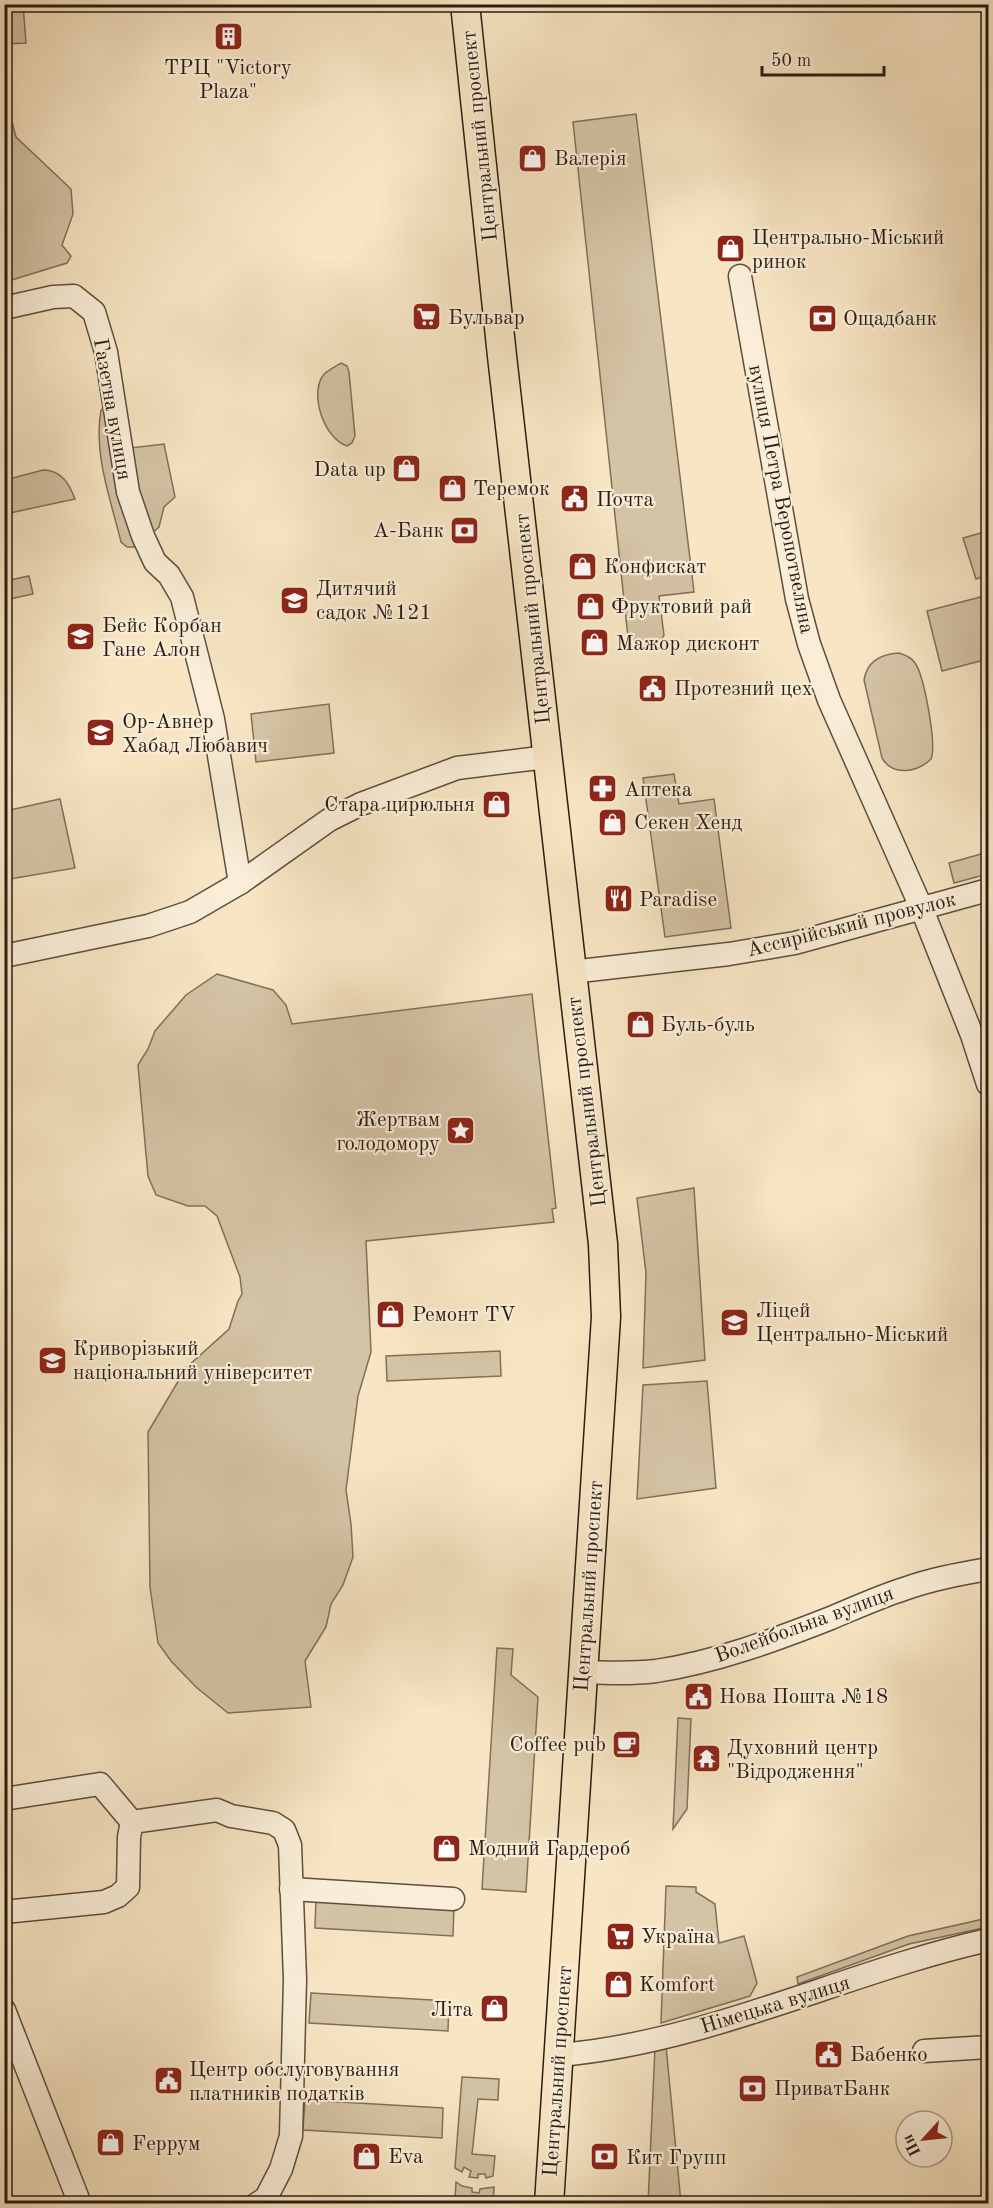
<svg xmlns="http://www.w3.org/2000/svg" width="993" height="2208" font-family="'Old Standard TT',serif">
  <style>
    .green { fill: #d4c3a5; stroke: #7f705c; stroke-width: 1.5 }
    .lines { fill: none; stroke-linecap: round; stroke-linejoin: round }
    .minor-casing { stroke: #5d4e3f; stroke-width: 25 }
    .major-casing { stroke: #2a1c13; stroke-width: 31 }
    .minor { stroke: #faeed8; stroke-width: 22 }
    .major { stroke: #f7e5c3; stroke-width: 28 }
    .labels { text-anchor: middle; stroke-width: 4.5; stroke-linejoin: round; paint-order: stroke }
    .poi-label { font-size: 21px; fill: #2a1c13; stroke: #faeed8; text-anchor: start }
    .street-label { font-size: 21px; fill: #2a1c13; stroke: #faeed8 }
  </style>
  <rect width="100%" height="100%" fill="#f7e5c3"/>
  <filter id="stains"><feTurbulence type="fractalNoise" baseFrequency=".00333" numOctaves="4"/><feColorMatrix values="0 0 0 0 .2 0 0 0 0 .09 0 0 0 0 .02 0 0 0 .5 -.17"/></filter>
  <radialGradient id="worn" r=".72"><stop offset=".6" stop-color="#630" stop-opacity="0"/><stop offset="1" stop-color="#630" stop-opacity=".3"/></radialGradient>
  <g class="green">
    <path d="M5,4L23,5L26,43L5,44Z"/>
    <path d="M636,114L694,592L659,596L664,635L659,645L629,647L573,122Z"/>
    <path d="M5,120L12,122L16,137L71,189L73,214L62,245L71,256L67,263L5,282Z"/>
    <path d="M341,363L347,366L349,372L355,436L352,443L347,446C325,439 310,397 322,377C325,371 335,367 341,363Z"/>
    <path d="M107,407L122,449L164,444L175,497L164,507L159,527L137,547H127L121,542C111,500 93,454 101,410Z"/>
    <path d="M43,470C61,470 69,483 75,499L5,514V480Z"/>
    <path d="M988,531V575L976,579L963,538Z"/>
    <path d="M29,576L33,594L5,600V581Z"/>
    <path d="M988,595V659L942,671L927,611Z"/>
    <path d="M899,653C905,655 911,657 915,663C924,675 937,745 931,759C918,772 893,777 882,758L864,680C867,661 881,654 899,653Z"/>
    <path d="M329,704L334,753L256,762L251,714Z"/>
    <path d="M674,774L679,804L714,799L731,928L665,937L643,778Z"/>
    <path d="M60,799L75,868L10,879L5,877V811Z"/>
    <path d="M988,852V874L954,883L949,863Z"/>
    <path d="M217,974L273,990L286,1005L292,1024L532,994L556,1208L552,1209L554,1222L366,1241L371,1352L358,1396L346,1490L351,1524L353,1557L343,1585L331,1604L326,1627L305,1661L311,1707L228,1713L196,1687L171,1661L158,1643L150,1587L148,1432L186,1368L229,1329L238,1301L242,1294L240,1277L217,1216L205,1206H188L156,1195L148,1176L138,1065L148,1049L155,1031L186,995Z"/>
    <path d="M694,1188L705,1360L643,1368L646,1273L637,1198Z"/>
    <path d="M500,1351L501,1376L387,1381L386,1356Z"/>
    <path d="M707,1381L716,1488L637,1499L643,1385Z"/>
    <path d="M497,1648L513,1649L511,1675L538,1697L526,1892L482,1889Z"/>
    <path d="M678,1718L691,1719L687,1809L673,1829Z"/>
    <path d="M666,1886L696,1887V1892L715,1904L719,1943L744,1936L757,1983L750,1996L661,2023Z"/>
    <path d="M316,1898L454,1906L453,1936L315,1928Z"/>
    <path d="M988,1918V1927L909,1944L798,1984L797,1977L908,1936Z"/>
    <path d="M311,1993L449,2001L448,2031L309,2023Z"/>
    <path d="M666,2046L681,2203L648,2204L655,2048Z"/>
    <path d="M462,2077L499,2079L498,2100L478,2099L472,2154L495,2156L493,2176L486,2178L485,2174H478V2178L469,2177L471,2171L464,2167L462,2172L455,2168Z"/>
    <path d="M305,2100L443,2108L442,2138L303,2130Z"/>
    <path d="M456,2182L462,2186L472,2188V2192L479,2193L480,2189L494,2187L493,2203L455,2200Z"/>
  </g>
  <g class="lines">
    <defs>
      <g id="minor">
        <path d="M740,276L797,599L809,644L829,700L921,907L972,1035L988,1084"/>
        <path d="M4,308L53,297L74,296L94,312L106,352L128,492L143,536L155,562L169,575L182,597L213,719L240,883"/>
        <path d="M4,956L148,926L190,912L240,883L329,820L361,804L457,768L547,757"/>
        <path d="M571,972L729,954L795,943L988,890"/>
        <path d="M582,1672C607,1673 631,1674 656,1671C716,1662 775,1640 831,1618C855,1608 879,1597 904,1589C931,1579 960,1574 988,1569"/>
        <path d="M4,1799L100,1784L132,1822"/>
        <path d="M291,1889L453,1899"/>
        <path d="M4,1912L104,1902L118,1896L128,1887L129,1837L132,1822L217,1810L231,1816L273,1823L284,1830L290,1845L295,1979L291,2136L281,2169L266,2198L257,2204"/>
        <path d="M4,2010L80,2204"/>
        <path d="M924,2051L988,2047"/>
        <path d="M559,2055C706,2043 846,1972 988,1940"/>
      </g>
      <path id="major" d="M465,4L502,356L603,1244L606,1317L549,2204"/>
    </defs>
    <use href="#minor" class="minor-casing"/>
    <use href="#major" class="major-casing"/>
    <use href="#minor" class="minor"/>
    <use href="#major" class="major"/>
  </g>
  <defs>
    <symbol id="building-square" viewBox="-11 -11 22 22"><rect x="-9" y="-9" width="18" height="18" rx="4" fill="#8f2418" stroke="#faeed8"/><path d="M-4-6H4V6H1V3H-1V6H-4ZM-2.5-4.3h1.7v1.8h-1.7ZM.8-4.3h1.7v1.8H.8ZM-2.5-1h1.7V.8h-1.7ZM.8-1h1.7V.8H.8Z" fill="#fff"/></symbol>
    <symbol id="shop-square" viewBox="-11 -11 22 22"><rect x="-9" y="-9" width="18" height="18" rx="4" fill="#8f2418" stroke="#faeed8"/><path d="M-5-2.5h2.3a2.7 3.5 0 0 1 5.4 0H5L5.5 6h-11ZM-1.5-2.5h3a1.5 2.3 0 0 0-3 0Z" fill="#fff"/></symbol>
    <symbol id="supermarket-square" viewBox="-11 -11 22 22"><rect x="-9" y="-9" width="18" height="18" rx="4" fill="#8f2418" stroke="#faeed8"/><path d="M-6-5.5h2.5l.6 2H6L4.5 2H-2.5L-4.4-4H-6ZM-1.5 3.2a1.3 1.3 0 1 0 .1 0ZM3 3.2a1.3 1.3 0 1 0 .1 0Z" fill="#fff"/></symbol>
    <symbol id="bank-square" viewBox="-11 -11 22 22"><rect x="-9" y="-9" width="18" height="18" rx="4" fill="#8f2418" stroke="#faeed8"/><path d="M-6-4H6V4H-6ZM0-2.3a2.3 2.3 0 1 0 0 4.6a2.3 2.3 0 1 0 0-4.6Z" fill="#fff"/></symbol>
    <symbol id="civic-square" viewBox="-11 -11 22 22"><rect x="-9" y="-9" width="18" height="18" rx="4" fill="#8f2418" stroke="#faeed8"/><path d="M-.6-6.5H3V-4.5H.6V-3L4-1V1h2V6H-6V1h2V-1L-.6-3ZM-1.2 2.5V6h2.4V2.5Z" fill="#fff"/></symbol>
    <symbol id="school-square" viewBox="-11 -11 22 22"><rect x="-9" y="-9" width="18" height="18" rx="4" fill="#8f2418" stroke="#faeed8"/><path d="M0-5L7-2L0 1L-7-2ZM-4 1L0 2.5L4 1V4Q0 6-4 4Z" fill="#fff"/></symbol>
    <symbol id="pharmacy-square" viewBox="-11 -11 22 22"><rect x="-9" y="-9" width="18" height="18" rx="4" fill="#8f2418" stroke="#faeed8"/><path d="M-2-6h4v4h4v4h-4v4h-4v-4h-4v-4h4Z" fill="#fff"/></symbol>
    <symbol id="restaurant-square" viewBox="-11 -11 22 22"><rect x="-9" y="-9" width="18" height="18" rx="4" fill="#8f2418" stroke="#faeed8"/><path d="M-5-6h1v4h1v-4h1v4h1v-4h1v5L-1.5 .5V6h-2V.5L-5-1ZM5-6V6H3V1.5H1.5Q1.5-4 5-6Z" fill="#fff"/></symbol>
    <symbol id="sight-square" viewBox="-11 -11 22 22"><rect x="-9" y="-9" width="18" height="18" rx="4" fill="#8f2418" stroke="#faeed8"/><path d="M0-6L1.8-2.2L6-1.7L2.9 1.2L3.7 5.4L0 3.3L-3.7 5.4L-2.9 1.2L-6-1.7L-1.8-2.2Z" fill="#fff"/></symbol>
    <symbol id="university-square" viewBox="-11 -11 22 22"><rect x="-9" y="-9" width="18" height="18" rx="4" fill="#8f2418" stroke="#faeed8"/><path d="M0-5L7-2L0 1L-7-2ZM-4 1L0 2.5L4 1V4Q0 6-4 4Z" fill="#fff"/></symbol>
    <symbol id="cafe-square" viewBox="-11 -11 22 22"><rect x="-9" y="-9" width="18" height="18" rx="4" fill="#8f2418" stroke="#faeed8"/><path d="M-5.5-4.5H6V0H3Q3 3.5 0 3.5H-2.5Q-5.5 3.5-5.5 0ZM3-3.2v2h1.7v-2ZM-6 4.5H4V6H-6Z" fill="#fff"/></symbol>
    <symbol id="temple-square" viewBox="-11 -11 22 22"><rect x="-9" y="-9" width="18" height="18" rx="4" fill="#8f2418" stroke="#faeed8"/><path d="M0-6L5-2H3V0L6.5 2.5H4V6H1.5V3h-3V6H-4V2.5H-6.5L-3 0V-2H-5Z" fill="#fff"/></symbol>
  </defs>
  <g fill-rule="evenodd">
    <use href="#building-square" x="212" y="20" width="33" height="33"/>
    <use href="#shop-square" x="516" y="142" width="33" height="33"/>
    <use href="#shop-square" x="714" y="232" width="33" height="33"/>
    <use href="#supermarket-square" x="410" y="300" width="33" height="33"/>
    <use href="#bank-square" x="806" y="302" width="33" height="33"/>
    <use href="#shop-square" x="390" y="452" width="33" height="33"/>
    <use href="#shop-square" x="436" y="472" width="33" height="33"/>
    <use href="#civic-square" x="558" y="482" width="33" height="33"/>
    <use href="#bank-square" x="448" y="514" width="33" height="33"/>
    <use href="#shop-square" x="566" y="550" width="33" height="33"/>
    <use href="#school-square" x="278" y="584" width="33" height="33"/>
    <use href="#shop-square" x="574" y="590" width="33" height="33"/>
    <use href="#school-square" x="64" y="620" width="33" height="33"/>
    <use href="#shop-square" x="578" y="626" width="33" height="33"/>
    <use href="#civic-square" x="636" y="672" width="33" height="33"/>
    <use href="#school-square" x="84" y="716" width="33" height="33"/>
    <use href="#pharmacy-square" x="586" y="772" width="33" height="33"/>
    <use href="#shop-square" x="480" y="788" width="33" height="33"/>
    <use href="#shop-square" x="596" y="806" width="33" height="33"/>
    <use href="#restaurant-square" x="602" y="882" width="33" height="33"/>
    <use href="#shop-square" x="624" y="1008" width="33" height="33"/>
    <use href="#sight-square" x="444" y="1114" width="33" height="33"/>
    <use href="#shop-square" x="374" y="1298" width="33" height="33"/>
    <use href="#school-square" x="718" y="1306" width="33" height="33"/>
    <use href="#university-square" x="36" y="1344" width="33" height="33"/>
    <use href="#civic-square" x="682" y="1680" width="33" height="33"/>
    <use href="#cafe-square" x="610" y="1728" width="33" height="33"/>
    <use href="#temple-square" x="690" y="1742" width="33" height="33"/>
    <use href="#shop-square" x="430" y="1832" width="33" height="33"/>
    <use href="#supermarket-square" x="604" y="1920" width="33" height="33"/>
    <use href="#shop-square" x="602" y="1968" width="33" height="33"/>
    <use href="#shop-square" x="478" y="1992" width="33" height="33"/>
    <use href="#civic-square" x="812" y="2038" width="33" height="33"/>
    <use href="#civic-square" x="152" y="2064" width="33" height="33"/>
    <use href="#bank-square" x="736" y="2072" width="33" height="33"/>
    <use href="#shop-square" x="94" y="2126" width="33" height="33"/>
    <use href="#shop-square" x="350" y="2140" width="33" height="33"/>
    <use href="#bank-square" x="588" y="2140" width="33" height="33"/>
  </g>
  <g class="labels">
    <g class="poi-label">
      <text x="228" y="74" text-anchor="middle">ТРЦ "Victory<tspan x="228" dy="24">Plaza"</tspan></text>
      <text x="554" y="165">Валерія</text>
      <text x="752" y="244">Центрально-Міський<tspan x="752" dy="24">ринок</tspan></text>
      <text x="448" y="324">Бульвар</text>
      <text x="843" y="325">Ощадбанк</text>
      <text x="386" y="476" text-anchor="end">Data up</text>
      <text x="473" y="495">Теремок</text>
      <text x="596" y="506">Почта</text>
      <text x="444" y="537" text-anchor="end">А-Банк</text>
      <text x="604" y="573">Конфискат</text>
      <text x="316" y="595">Дитячий<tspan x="316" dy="24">садок №121</tspan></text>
      <text x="611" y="613">Фруктовий рай</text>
      <text x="102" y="632">Бейс Корбан<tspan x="102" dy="24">Гане Алон</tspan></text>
      <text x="616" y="650">Мажор дисконт</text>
      <text x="674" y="695">Протезний цех</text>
      <text x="122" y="728">Ор-Авнер<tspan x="122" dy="24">Хабад Любавич</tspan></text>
      <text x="624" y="796">Аптека</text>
      <text x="475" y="811" text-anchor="end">Стара цирюльня</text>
      <text x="634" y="829">Секен Хенд</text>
      <text x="639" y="906">Paradise</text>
      <text x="661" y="1031">Буль-буль</text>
      <text x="440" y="1126" text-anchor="end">Жертвам<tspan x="440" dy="24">голодомору</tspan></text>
      <text x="756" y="1317">Ліцей<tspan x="756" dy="24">Центрально-Міський</tspan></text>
      <text x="412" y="1321">Ремонт TV</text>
      <text x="73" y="1355">Криворізький<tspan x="73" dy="24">національний університет</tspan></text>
      <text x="719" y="1703">Нова Пошта №18</text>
      <text x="606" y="1751" text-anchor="end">Coffee pub</text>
      <text x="727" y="1754">Духовний центр<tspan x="727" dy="24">"Відродження"</tspan></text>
      <text x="468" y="1855">Модний Гардероб</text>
      <text x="641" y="1943">Україна</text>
      <text x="639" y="1991">Komfort</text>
      <text x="473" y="2016" text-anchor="end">Літа</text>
      <text x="850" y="2061">Бабенко</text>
      <text x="189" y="2076">Центр обслуговування<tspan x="189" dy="24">платників податків</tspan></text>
      <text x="774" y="2095">ПриватБанк</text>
      <text x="132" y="2150">Fеррум</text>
      <text x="388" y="2163">Eva</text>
      <text x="626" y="2164">Кит Групп</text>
    </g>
    <g class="street-label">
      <text transform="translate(479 136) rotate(-96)" y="7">Центральний проспект</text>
      <text transform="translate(113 409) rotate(80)" y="7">Газетна вулиця</text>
      <text transform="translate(782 499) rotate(79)" y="7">вулиця Петра Веропотвеляна</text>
      <text transform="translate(532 619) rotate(-96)" y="7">Центральний проспект</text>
      <text transform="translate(851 924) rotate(-14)" y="7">Ассирійський провулок</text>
      <text transform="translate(586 1102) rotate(-97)" y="7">Центральний проспект</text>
      <text transform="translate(588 1586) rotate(-86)" y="7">Центральний проспект</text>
      <text transform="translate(804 1624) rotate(-20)" y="7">Волейбольна вулиця</text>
      <text transform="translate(775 2004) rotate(-17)" y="7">Німецька вулиця</text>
      <text transform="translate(557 2071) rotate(-86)" y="7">Центральний проспект</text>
    </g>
  </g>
  <rect width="993" height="2208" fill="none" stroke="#f7e5c3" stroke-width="24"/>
  <rect x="6" y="6" width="981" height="2196" fill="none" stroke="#2a1c13" stroke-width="3"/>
  <rect x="12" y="12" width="969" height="2184" fill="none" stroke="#2a1c13" stroke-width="1.5"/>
  <g transform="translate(924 2139) rotate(243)"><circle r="28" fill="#faeed8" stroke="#a79a89" stroke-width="1.5"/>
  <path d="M0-4.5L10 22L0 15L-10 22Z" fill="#8f2418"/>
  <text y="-9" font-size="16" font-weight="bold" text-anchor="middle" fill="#2a1c13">Пн</text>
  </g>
  <path d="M762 66v9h122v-9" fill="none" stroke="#2a1c13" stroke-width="3"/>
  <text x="771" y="66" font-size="18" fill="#2a1c13" stroke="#faeed8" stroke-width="4.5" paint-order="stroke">50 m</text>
  <rect width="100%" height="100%" filter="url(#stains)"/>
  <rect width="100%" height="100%" fill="url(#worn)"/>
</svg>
